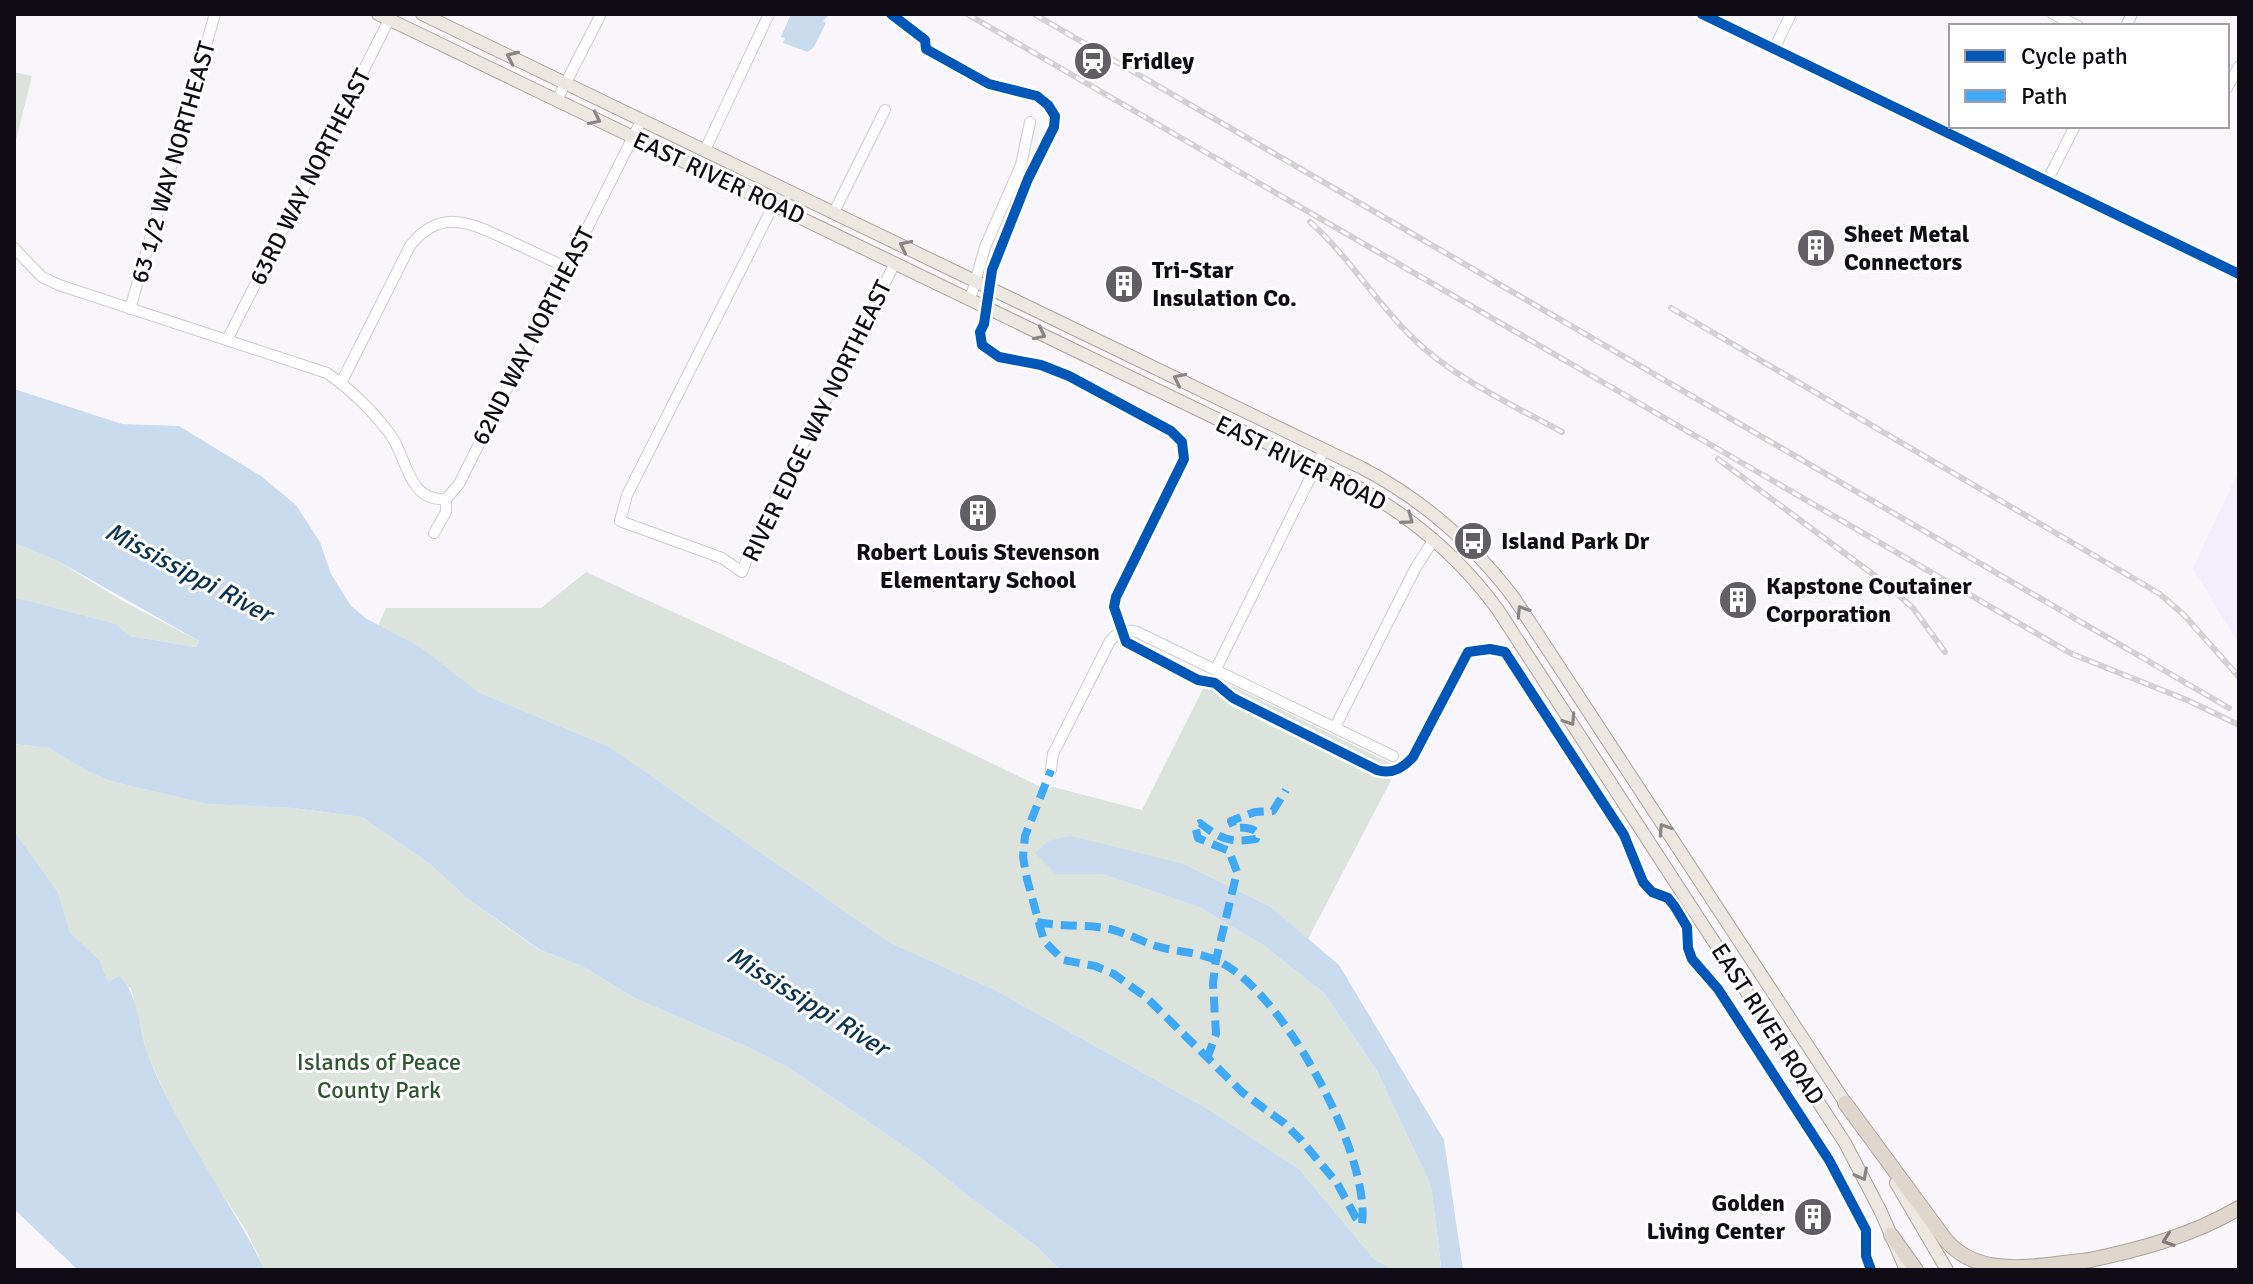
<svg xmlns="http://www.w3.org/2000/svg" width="2253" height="1284" font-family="Signika,sans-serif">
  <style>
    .built { fill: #f2eefc }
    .green { fill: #dce3dd }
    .water { fill: #cadbed }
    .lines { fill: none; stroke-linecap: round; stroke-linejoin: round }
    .minor-casing { stroke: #ceccd3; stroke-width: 12 }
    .major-casing { stroke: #aea49d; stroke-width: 14 }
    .highway-casing { stroke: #aea49d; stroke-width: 16 }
    .minor { stroke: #fefefe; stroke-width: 10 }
    .major { stroke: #ece7e1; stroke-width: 12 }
    .highway { stroke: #dfd7ce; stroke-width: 14 }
    .rail-casing { stroke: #d1d1d2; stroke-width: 6 }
    .rail { stroke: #fff; stroke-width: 3; stroke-dasharray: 9; stroke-linecap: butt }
    .quiet { stroke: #3fa9f5; stroke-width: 8; stroke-dasharray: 16 8; stroke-linecap: butt }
    .cycleway-casing { stroke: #fff; stroke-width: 15 }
    .cycleway { stroke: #0057b8; stroke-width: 10 }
    .oneway { stroke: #898486 }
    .oneway2 { stroke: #817c7b }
    .labels { text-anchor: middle; stroke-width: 6; stroke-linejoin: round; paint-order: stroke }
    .poi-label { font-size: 24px; font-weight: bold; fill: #0f0c16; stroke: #fff; text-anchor: start }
    .street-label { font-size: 24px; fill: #0f0c16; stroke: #fff }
    .park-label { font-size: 24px; fill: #305531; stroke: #fff }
    .water-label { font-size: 26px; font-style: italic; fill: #093352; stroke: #fff }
  </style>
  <rect width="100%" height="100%" fill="#f8f6fa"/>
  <path class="built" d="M2239,470V645L2193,568Z"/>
  <g class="green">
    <path d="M14,72L32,76L16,140H14Z"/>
    <path d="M14,543L58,561L121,600L199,641L196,647L130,636L116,624L14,597Z"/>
    <path d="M586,572L780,661L1047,790L1053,787L1142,810L1210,675L1398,767L1308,939L1271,907L1184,864L1056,874H1102L1199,907L1263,945L1324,993L1377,1071L1431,1186L1441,1267L1439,1270H1394L1374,1259L1299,1169L1208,1109L995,990L889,942L610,747L478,692L378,626L386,608H541Z"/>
    <path d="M14,744L49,748L87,771L110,781L207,804L293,808L362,817L430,864L468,899L539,950L582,966L635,998L752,1049L789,1068L920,1157L972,1199L1035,1245L1060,1270H265L248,1234L181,1129L147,1053L131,988L108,982L100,961L70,932L58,892L14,831Z"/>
  </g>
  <g class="water">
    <path d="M791,14H829L823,21L826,23L814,47L808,52L783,43L785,38L781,37Z"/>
    <path d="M14,389L122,424L179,426L261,476L296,505L320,542L331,574L351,606L367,619L420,647L478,692L610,747L889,942L995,990L1208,1109L1299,1169L1374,1259L1394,1270H1060L1035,1245L972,1199L920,1157L789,1068L752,1049L635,998L582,966L540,950L468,899L430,864L362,817L293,808L207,804L110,781L87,771L49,748L14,744V597L116,624L130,636L196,647L199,641L58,561L14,543Z"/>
    <path d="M14,831L58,892L70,932L100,961L108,982L120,976C140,998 138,1028 148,1055C178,1132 229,1197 265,1270H78L14,1209Z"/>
    <path d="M1070,836L1184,864L1271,907L1339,965L1444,1140L1463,1270H1439L1441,1266L1431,1186L1377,1071L1324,993L1263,945L1199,907L1102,874H1056L1035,853L1048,841Z"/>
  </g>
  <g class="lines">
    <defs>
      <g id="minor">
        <path d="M1702,14L2239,274"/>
        <path d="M2053,14L2078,26"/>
        <path d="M2126,26L2132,14"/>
        <path d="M1774,49L1791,14"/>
        <path d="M2227,88L2239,66"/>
        <path d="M557,100L601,14"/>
        <path d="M705,150L769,14"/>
        <path d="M2047,181L2075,126"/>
        <path d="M774,204L627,495L620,521L722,558L742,572L751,548L895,263"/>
        <path d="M834,212L885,110"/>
        <path d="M14,248L42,277L59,285L327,373C350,389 373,411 390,434C407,456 407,502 446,499"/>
        <path d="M970,300L985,247L1021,165L1030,122"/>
        <path d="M130,309L215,14"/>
        <path d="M227,340L392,14"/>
        <path d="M341,383L410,246C441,206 473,224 510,241C529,250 548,259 568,268"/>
        <path d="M434,533L446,512V499L459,484L642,119"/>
        <path d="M1216,669L1324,450"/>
        <path d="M1335,727L1415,569L1434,539"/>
        <path d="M1051,770L1053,754L1110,641C1117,632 1126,629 1137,632L1393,756"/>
      </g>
      <g id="major">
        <path d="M378,14L1354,485C1412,517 1459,556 1498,610L1845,1143L1881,1212L1906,1270"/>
        <path d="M422,14L1362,468C1424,500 1472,543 1514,598L1850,1110"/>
        <path d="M1896,1183L1947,1270"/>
      </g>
      <g id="highway">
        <path d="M1845,1103L1945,1239C1980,1282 2042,1264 2091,1260"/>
        <path d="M1891,1235L1916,1270"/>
        <path d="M2085,1261C2139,1250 2191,1236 2239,1208"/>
      </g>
    </defs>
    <use href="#minor" class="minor-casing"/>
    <use href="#major" class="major-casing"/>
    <use href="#highway" class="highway-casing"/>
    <use href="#minor" class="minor"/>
    <use href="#major" class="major"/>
    <use href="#highway" class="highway"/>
    <defs>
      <g id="rail">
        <path d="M967,14L2072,654L2187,700L2239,725"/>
        <path d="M1034,14L2229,708"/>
        <path d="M1310,222C1350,257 1377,305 1416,341C1453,377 1516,407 1562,432"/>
        <path d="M1671,308L2160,594L2184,615L2239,677"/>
        <path d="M1718,459L1886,584L1913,608L1945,652"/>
      </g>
    </defs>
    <use href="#rail" class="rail-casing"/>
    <use href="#rail" class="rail"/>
    <g class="quiet">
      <path d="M1037,922C1061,927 1086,924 1110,929C1126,933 1141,941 1156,946C1176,952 1197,952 1216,960C1281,987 1371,1154 1362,1224L1356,1218L1337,1183L1301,1140L1284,1123L1243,1093L1147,998L1114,974L1095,966L1063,960L1044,941L1027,879L1023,857L1025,836L1051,770"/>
      <path d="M1207,1059L1216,1034L1213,983L1216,960L1237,872L1229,851L1198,838L1195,826L1200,823C1220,839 1229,843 1256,839L1258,833C1250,826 1244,828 1234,828L1231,821L1255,812L1273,811L1286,790"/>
    </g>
    <defs>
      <g id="cycleway">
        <path d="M891,14L925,40L926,49L989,84L1037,96L1048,105L1055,116L1054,127L1028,179L992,270L984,324L980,332L982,345L999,357L1041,365L1069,376L1171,431L1182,442L1184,459L1116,597L1114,607L1126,642L1198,680L1215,683L1233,698L1377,770C1392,775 1403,768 1413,757L1468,652L1490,649L1505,652L1624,835L1643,882L1652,892L1668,898L1675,907L1687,927L1688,948L1692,959L1718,989L1829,1160L1866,1230V1256L1871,1270"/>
        <path d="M1702,14L2239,274"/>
      </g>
    </defs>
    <use href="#cycleway" class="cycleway-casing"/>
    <use href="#cycleway" class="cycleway"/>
  </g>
  <defs><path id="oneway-chevron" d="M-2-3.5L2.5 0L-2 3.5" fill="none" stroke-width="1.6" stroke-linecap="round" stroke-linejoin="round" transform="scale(2)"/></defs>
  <g class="oneway">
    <use href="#oneway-chevron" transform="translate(512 57) rotate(-155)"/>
    <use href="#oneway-chevron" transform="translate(595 119) rotate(26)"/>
    <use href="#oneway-chevron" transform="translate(905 246) rotate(-154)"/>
    <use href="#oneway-chevron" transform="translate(1040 334) rotate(26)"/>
    <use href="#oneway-chevron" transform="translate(1179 379) rotate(-154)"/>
    <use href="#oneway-chevron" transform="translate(1408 519) rotate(36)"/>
    <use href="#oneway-chevron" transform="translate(1522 611) rotate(-123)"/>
    <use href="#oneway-chevron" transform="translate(1570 720) rotate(57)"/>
    <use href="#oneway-chevron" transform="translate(1664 829) rotate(-123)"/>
    <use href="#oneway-chevron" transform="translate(1862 1175) rotate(62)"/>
  </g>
  <use class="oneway2" href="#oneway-chevron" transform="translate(2168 1240) rotate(161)"/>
  <defs>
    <symbol id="station-disc" viewBox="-11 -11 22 22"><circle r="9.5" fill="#615e66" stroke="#fff"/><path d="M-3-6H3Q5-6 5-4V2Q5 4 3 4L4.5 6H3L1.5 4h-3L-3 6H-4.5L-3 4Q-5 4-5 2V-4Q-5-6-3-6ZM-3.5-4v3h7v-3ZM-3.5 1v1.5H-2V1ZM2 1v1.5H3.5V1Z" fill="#fff"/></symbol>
    <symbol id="building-disc" viewBox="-11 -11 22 22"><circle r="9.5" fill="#615e66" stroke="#fff"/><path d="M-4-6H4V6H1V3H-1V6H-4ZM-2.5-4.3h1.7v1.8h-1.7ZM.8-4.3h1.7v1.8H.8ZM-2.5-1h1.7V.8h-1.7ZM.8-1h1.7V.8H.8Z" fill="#fff"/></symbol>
    <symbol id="bus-disc" viewBox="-11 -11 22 22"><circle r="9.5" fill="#615e66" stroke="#fff"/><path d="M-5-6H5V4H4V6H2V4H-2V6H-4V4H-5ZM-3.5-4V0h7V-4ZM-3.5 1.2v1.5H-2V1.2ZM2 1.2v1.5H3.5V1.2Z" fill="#fff"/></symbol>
  </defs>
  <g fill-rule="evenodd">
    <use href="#station-disc" x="1071" y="39" width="44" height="44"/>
    <use href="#building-disc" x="1794" y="226" width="44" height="44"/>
    <use href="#building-disc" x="1102" y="262" width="44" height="44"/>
    <use href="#building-disc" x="956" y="491" width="44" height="44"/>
    <use href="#bus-disc" x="1451" y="519" width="44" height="44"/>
    <use href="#building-disc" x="1716" y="578" width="44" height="44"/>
    <use href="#building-disc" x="1791" y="1195" width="44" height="44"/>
  </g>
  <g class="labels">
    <g class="poi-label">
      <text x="1121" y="69">Fridley</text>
      <text x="1844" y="242">Sheet Metal<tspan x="1844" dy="28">Connectors</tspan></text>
      <text x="1152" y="278">Tri-Star<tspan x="1152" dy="28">Insulation Co.</tspan></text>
      <text x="1501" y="549">Island Park Dr</text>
      <text x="978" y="560" text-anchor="middle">Robert Louis Stevenson<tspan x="978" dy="28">Elementary School</tspan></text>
      <text x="1766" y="594">Kapstone Coutainer<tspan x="1766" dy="28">Corporation</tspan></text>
      <text x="1785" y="1211" text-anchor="end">Golden<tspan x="1785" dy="28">Living Center</tspan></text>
    </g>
    <g class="street-label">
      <text transform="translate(173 162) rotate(-74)" y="8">63 1/2 WAY NORTHEAST</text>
      <text transform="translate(310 177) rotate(-63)" y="8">63RD WAY NORTHEAST</text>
      <text transform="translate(719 178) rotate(25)" y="8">EAST RIVER ROAD</text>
      <text transform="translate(533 336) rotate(-63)" y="8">62ND WAY NORTHEAST</text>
      <text transform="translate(817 421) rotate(-64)" y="8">RIVER EDGE WAY NORTHEAST</text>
      <text transform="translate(1301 463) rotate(26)" y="8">EAST RIVER ROAD</text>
      <text transform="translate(1768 1024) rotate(57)" y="8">EAST RIVER ROAD</text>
    </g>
    <g class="park-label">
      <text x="379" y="1070">Islands of Peace<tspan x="379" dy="28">County Park</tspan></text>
    </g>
    <g class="water-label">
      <text transform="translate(189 572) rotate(28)" y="9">Mississippi River</text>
      <text transform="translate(808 1001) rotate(32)" y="9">Mississippi River</text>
    </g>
  </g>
  <rect width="2253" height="1284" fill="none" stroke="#0f0c16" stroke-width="32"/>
  <rect x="1949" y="24" width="280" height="104" fill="#ffffff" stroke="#9f9ea2" stroke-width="2"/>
  <rect x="1965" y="50" width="40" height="12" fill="#0057b8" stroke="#9f9ea2" stroke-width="2"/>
  <text x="2021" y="64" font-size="24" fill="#0f0c16">Cycle path</text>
  <rect x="1965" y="90" width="40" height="12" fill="#3fa9f5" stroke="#9f9ea2" stroke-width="2"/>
  <text x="2021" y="104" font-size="24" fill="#0f0c16">Path</text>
</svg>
